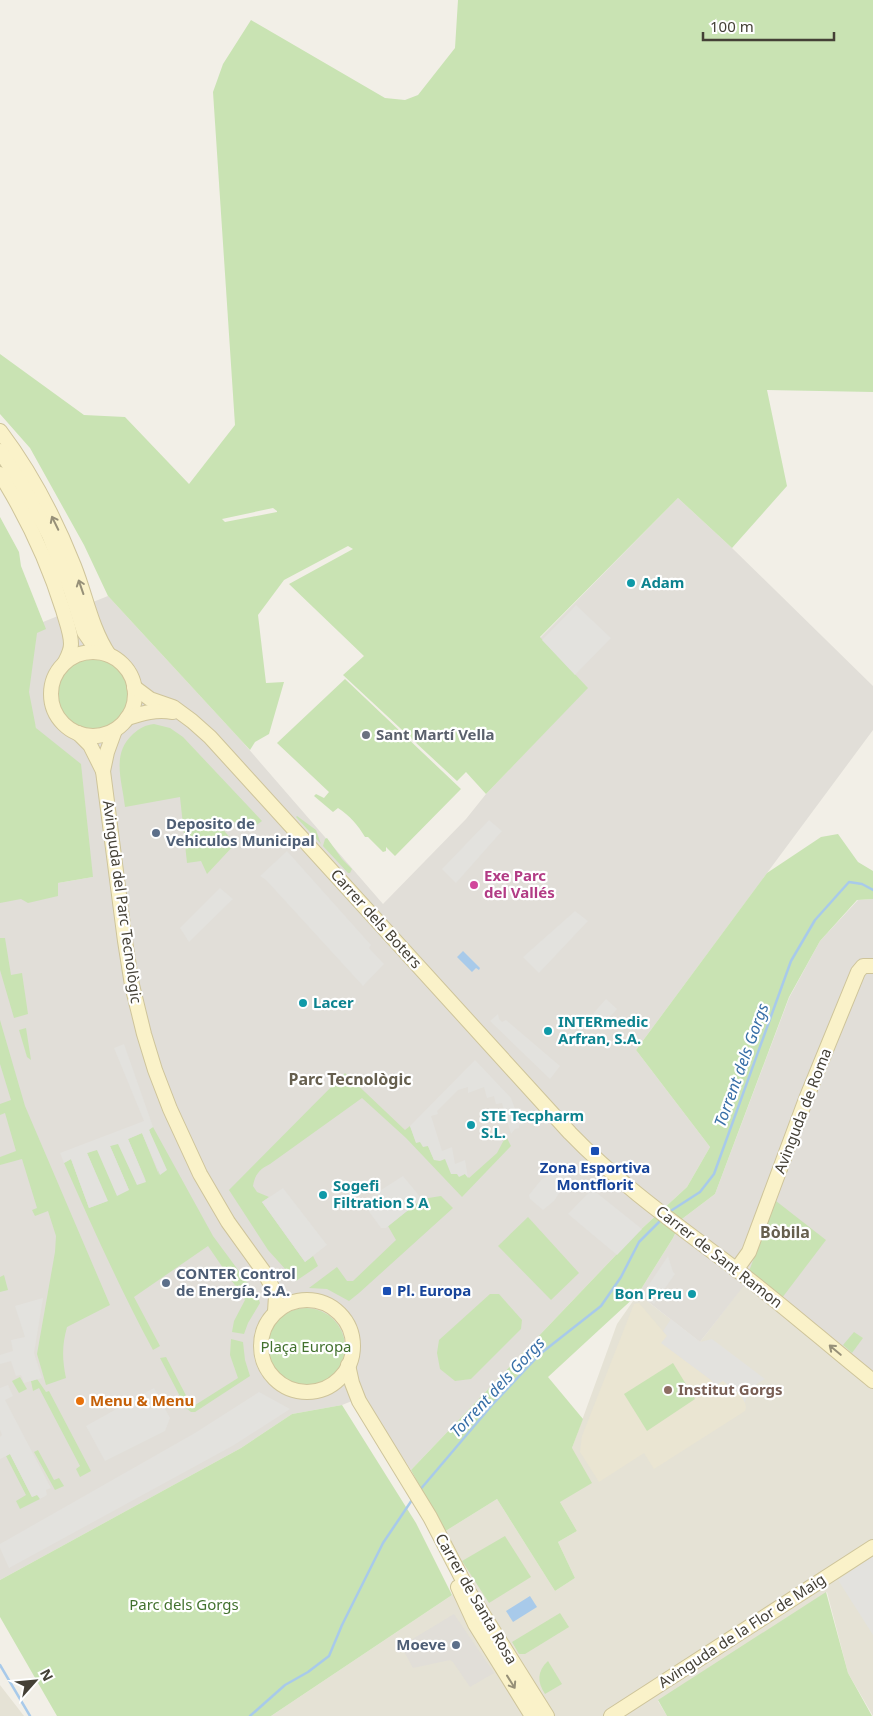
<svg xmlns="http://www.w3.org/2000/svg" width="873" height="1716" font-family="'Noto Sans',sans-serif">
  <style>
    .residential { fill: #e5e2d5 }
    .industrial { fill: #e1ded8 }
    .education { fill: #eae5d2 }
    .green { fill: #c9e3b3; fill-rule: evenodd }
    .parking { fill: #e3e2de }
    .water { fill: #a8caea }
    .lines { fill: none; stroke-linecap: round; stroke-linejoin: round }
    .stream { stroke: #a8caea; stroke-width: 2.5 }
    .secondary-casing { stroke: #cec49a; stroke-width: 16 }
    .secondary { stroke: #faf2c9; stroke-width: 14 }
    .oneway { stroke: #969078 }
    .culture-dot { fill: #0f9aa8; stroke: #fff; stroke-width: 2 }
    .worship-dot { fill: #6b7280; stroke: #fff; stroke-width: 2 }
    .service-dot { fill: #5c6f8a; stroke: #fff; stroke-width: 2 }
    .hotel-dot { fill: #d1479c; stroke: #fff; stroke-width: 2 }
    .transit-dot { fill: #1a4fb4; stroke: #fff; stroke-width: 2 }
    .education-dot { fill: #8d6e63; stroke: #fff; stroke-width: 2 }
    .food-dot { fill: #e8710a; stroke: #fff; stroke-width: 2 }
    .labels { text-anchor: middle; stroke-width: 4.5; stroke-linejoin: round; paint-order: stroke }
    .culture-label { font-size: 15px; font-weight: bold; fill: #0d838f; stroke: #fff; text-anchor: start }
    .worship-label { font-size: 15px; font-weight: bold; fill: #5b616d; stroke: #fff; text-anchor: start }
    .service-label { font-size: 15px; font-weight: bold; fill: #4e5e75; stroke: #fff; text-anchor: start }
    .hotel-label { font-size: 15px; font-weight: bold; fill: #b23c85; stroke: #fff; text-anchor: start }
    .street-label { font-size: 15px; fill: #444036; stroke: #fff }
    .transit-label { font-size: 15px; font-weight: bold; fill: #164399; stroke: #fff }
    .park-label { font-size: 15px; fill: #42712e; stroke: #fff }
    .education-label { font-size: 15px; font-weight: bold; fill: #785e54; stroke: #fff; text-anchor: start }
    .food-label { font-size: 15px; font-weight: bold; fill: #c56008; stroke: #fff; text-anchor: start }
    .water-label { font-size: 16px; font-style: italic; fill: #386fa7; stroke: #fff }
    .neighbourhood-label { font-size: 16px; font-weight: bold; fill: #665f4e; stroke: #fff }
  </style>
  <rect width="100%" height="100%" fill="#f2efe7"/>
  <g class="residential">
    <path d="M746,1282L872,1371L873,1370V1716L848,1673L827,1592L658,1701L667,1716H271L473,1581L444,1532L497,1499L555,1591L575,1578L558,1542L577,1531L560,1502L572,1448L617,1324L638,1294L700,1342Z"/>
    <path d="M0,1685L24,1716H0Z"/>
  </g>
  <g class="industrial">
    <path d="M678,498L732,548L873,686V730L636,1050L710,1147L687,1187L636,1234L411,1470L362,1397L342,1405L292,1414L241,1448L0,1580V893L93,877L36,728L22,685L28,628L108,596L239,738L383,904L466,819L486,794L587,688L540,638Z"/>
    <path d="M873,899V1370L872,1371L746,1283L700,1342L638,1294L673,1238L682,1219L715,1194L789,998L820,941L858,900Z"/>
    <path d="M454,1614L494,1673L470,1687L453,1662L450,1660L413,1668L401,1646Z"/>
  </g>
  <path class="education" d="M639,1303L667,1336L662,1343L711,1380L715,1385L723,1380L744,1398L746,1407L745,1411L654,1469L644,1453L599,1482L580,1452L582,1436L634,1304Z"/>
  <g class="green">
    <path d="M458,0H873V392L767,390L787,486L732,548L678,498L540,637L588,688L486,794L466,772L457,781L343,675L364,656L289,584L353,549L348,546L284,580L258,615L266,683L284,682L269,734L255,742L250,750L108,596L84,545L30,448L0,414V354L84,415L125,417L189,484L235,425L213,92L223,64L251,20L385,98L405,100L418,95L455,48ZM273,508L277,511V512L225,522L222,519Z"/>
    <path d="M0,517L19,552L21,566L46,629L37,633L29,692L36,728L81,764L93,877L58,883V896L28,903L21,899L0,903Z"/>
    <circle cx="93" cy="694" r="35"/>
    <path d="M345,679L461,789L395,856L386,847V851L383,852L368,837H365C358,825 350,816 338,808L333,812L314,796L316,794L324,798L329,792L277,743Z"/>
    <path d="M154,724L170,728L183,737L262,821L250,830L232,821L222,828L235,844L207,874L201,861L187,863L180,797L125,807C122,780 111,754 133,734C140,728 145,725 154,724Z"/>
    <path d="M297,816L316,830L321,844L296,817Z"/>
    <path d="M838,834L858,862L873,871V899L857,900L820,941L789,997L715,1194L682,1219L673,1238L638,1294L548,1377L583,1419L572,1448L592,1483L560,1502L577,1531L558,1542L575,1578L555,1591L497,1499L444,1532L411,1470L636,1234L687,1187L710,1147L636,1050L767,873L821,837Z"/>
    <path d="M327,838L342,859L352,869L350,873H348L323,846L325,839Z"/>
    <path d="M0,938H5L11,975L22,973L28,1014L14,1018L0,970Z"/>
    <path d="M0,1020L25,1106L110,1305L67,1327C62,1345 62,1359 66,1378L46,1385L37,1354L55,1252L56,1236L48,1211L35,1216L32,1210L37,1208L22,1159L0,1165V1157L16,1151L5,1113L0,1115V1104L11,1100L0,1064Z"/>
    <path d="M26,1028L31,1060L27,1057L19,1030Z"/>
    <path d="M345,1073L405,1130L410,1126L416,1142H420L428,1146L434,1160L445,1158L457,1174H465L469,1178L497,1153L506,1136L511,1146L462,1197L406,1138L362,1098L270,1164C260,1169 255,1174 253,1186L257,1192L269,1197L262,1202L305,1262L313,1256L318,1266L296,1281L268,1250L229,1190Z"/>
    <path d="M153,1127L213,1236L258,1297L260,1303L248,1323L244,1334L232,1332L234,1321L245,1300L208,1246L134,1297L160,1346L153,1350C120,1289 92,1226 64,1163L71,1159L89,1208L107,1201L87,1153L97,1149L129,1190L110,1146L118,1143L146,1181L128,1139L142,1133L159,1175L149,1129Z"/>
    <path d="M441,1196L453,1208L359,1293L349,1301L327,1289L309,1288L337,1267L347,1281H353L396,1240L388,1226L422,1199Z"/>
    <path d="M776,1201L826,1240L782,1298L749,1271Z"/>
    <path d="M528,1217L579,1273L551,1300L498,1246Z"/>
    <path d="M4,1275L8,1290L0,1292V1277Z"/>
    <path d="M490,1294H499L522,1320L521,1329L471,1379L455,1381L440,1369L437,1353L439,1340Z"/>
    <circle cx="306" cy="1347" r="39"/>
    <path d="M854,1332L863,1338L852,1353L843,1345Z"/>
    <path d="M231,1339L243,1342L245,1360L250,1376L195,1412H191L186,1408L160,1358L166,1357L192,1407L238,1378L230,1355Z"/>
    <path d="M673,1363L695,1399L647,1431L624,1394Z"/>
    <path d="M20,1377L27,1389L19,1393L12,1381Z"/>
    <path d="M37,1379L46,1392L49,1391L91,1471L80,1477L76,1469L80,1466L39,1388L33,1391L31,1381Z"/>
    <path d="M342,1405L416,1523L452,1595L271,1716H57L0,1617V1580L241,1448L292,1414Z"/>
    <path d="M38,1450L54,1480L59,1478L64,1486L55,1490L34,1452Z"/>
    <path d="M10,1454L32,1497L38,1494L40,1499L20,1509L16,1501L26,1495L6,1456Z"/>
    <path d="M505,1536L531,1577L489,1603L462,1561Z"/>
    <path d="M826,1592L848,1673L872,1716H667L658,1700Z"/>
    <path d="M560,1613L569,1627L525,1654H519L512,1642Z"/>
    <path d="M548,1661L562,1684L545,1694C537,1682 537,1671 548,1661Z"/>
  </g>
  <g class="parking">
    <path d="M576,605L611,638L575,675L542,640Z"/>
    <path d="M489,820L502,831L456,883L442,869Z"/>
    <path d="M287,851L371,945L369,948L384,964L363,986L266,880L260,876Z"/>
    <path d="M220,888L233,899L189,942L180,928Z"/>
    <path d="M575,911L588,921L539,973L523,957Z"/>
    <path d="M606,999L617,1009L600,1028L593,1026L589,1022L591,1016Z"/>
    <path d="M498,1014L499,1019L502,1022L506,1020L560,1066L550,1079L490,1021Z"/>
    <path d="M124,1044L153,1127L149,1130L167,1170L160,1175L142,1133L128,1139L146,1182L137,1185L118,1144L110,1146L129,1190L117,1196L97,1150L87,1153L108,1201L89,1208L71,1159L64,1163L60,1153L144,1121L114,1048Z"/>
    <path d="M475,1060L511,1098L515,1109L521,1108L524,1123L519,1125V1128L515,1129L511,1134L502,1103L496,1104L494,1096L487,1098L484,1087L468,1093V1087L458,1090L437,1111L438,1114L431,1116L442,1151L452,1147L455,1164L465,1160L468,1178L465,1174L459,1177L457,1174H451L445,1159L440,1161L434,1160L428,1146L423,1147L420,1142L416,1143L410,1126Z"/>
    <path d="M572,1164L567,1181L554,1201L543,1210L530,1199L529,1195L541,1180L557,1168Z"/>
    <path d="M403,1176L422,1199L386,1228H381L362,1202Z"/>
    <path d="M283,1188L327,1245L305,1262L262,1202Z"/>
    <path d="M592,1189L642,1229L617,1255L568,1214Z"/>
    <path d="M668,1256L673,1272L675,1274L654,1304L642,1295Z"/>
    <path d="M43,1298L34,1353L42,1378L24,1383L21,1375L16,1376L11,1361L0,1364V1355L13,1351L11,1340L25,1337L15,1306Z"/>
    <path d="M671,1319L700,1342L712,1339L765,1379L747,1390L745,1403L741,1395L723,1381L715,1386L711,1380L661,1343L667,1336L663,1331Z"/>
    <path d="M8,1385L13,1396L5,1400L51,1488L46,1490L47,1495L40,1499L37,1495L32,1497L10,1454L0,1459V1437L2,1435L0,1430V1388Z"/>
    <path d="M154,1388L170,1418L165,1431L105,1461L86,1426Z"/>
    <path d="M259,1392L290,1409L234,1445L9,1568L0,1548V1544L195,1433Z"/>
    <path d="M873,1556V1635L838,1580Z"/>
  </g>
  <g class="water">
    <path d="M463,951L480,968L479,970L476,968L472,972L457,957Z"/>
    <path d="M530,1596L537,1607L513,1622L506,1611Z"/>
  </g>
  <g class="lines">
    <g class="stream">
      <path d="M669,1212L700,1192L714,1174L791,961L815,920L849,882L862,884L873,890"/>
      <path d="M419,1491L492,1405L540,1354L601,1306L621,1277L639,1242L661,1220"/>
      <path d="M0,1665L30,1716"/>
      <path d="M250,1716L285,1685L308,1672L329,1656L342,1625L383,1543L414,1497"/>
    </g>
    <defs>
      <g id="secondary">
        <path d="M0,431C31,472 55,518 74,566C86,596 91,628 109,655"/>
        <path d="M0,451L21,483L49,535L71,591L84,632L98,652"/>
        <path d="M0,474C27,517 48,562 63,610C66,621 71,633 71,644C71,651 68,656 65,662"/>
        <circle cx="93" cy="694" r="42"/>
        <path d="M134,687L150,699L173,707L192,721L210,737L570,1133C620,1185 680,1227 737,1270C784,1306 827,1344 873,1381"/>
        <path d="M127,718C143,713 156,709 173,712"/>
        <path d="M115,730L107,752L103,771L125,941L132,985L144,1034L155,1070L170,1109L200,1174L228,1222L264,1272L271,1285L276,1296L275,1312"/>
        <path d="M78,733L90,745L103,771"/>
        <path d="M736,1270L749,1252L806,1099L858,972L863,966H873"/>
        <circle cx="307" cy="1346" r="46"/>
        <path d="M348,1365L352,1383L359,1401L430,1517L469,1592L547,1716"/>
        <path d="M458,1587L475,1624L532,1716"/>
        <path d="M611,1716L873,1547"/>
      </g>
    </defs>
    <use href="#secondary" class="secondary-casing"/>
    <use href="#secondary" class="secondary"/>
  </g>
  <defs><path id="oneway-shaft" d="M-6 0H5M1.5-3L5.5 0L1.5 3" fill="none" stroke-width="1.6" stroke-linecap="round" stroke-linejoin="round" transform="scale(1.25)"/></defs>
  <g class="oneway">
    <use href="#oneway-shaft" transform="translate(55 523) rotate(-116)"/>
    <use href="#oneway-shaft" transform="translate(81 587) rotate(-109)"/>
    <use href="#oneway-shaft" transform="translate(835 1350) rotate(-140)"/>
    <use href="#oneway-shaft" transform="translate(511 1682) rotate(58)"/>
  </g>
  <g class="culture-dot">
    <circle cx="631" cy="583" r="5"/>
    <circle cx="303" cy="1003" r="5"/>
    <circle cx="548" cy="1031" r="5"/>
    <circle cx="471" cy="1125" r="5"/>
    <circle cx="323" cy="1195" r="5"/>
    <circle cx="692" cy="1294" r="5"/>
  </g>
  <circle class="worship-dot" cx="366" cy="735" r="5"/>
  <g class="service-dot">
    <circle cx="156" cy="833" r="5"/>
    <circle cx="166" cy="1283" r="5"/>
    <circle cx="456" cy="1645" r="5"/>
  </g>
  <circle class="hotel-dot" cx="474" cy="885" r="5"/>
  <g class="transit-dot">
    <rect x="590" y="1146" width="10" height="10" rx="2.5"/>
    <rect x="382" y="1286" width="10" height="10" rx="2.5"/>
  </g>
  <circle class="education-dot" cx="668" cy="1390" r="5"/>
  <circle class="food-dot" cx="80" cy="1401" r="5"/>
  <g class="labels">
    <g class="culture-label">
      <text x="641" y="588">Adam</text>
      <text x="313" y="1008">Lacer</text>
      <text x="558" y="1027">INTERmedic<tspan x="558" dy="17">Arfran, S.A.</tspan></text>
      <text x="481" y="1121">STE Tecpharm<tspan x="481" dy="17">S.L.</tspan></text>
      <text x="333" y="1191">Sogefi<tspan x="333" dy="17">Filtration S A</tspan></text>
      <text x="682" y="1299" text-anchor="end">Bon Preu</text>
    </g>
    <g class="worship-label">
      <text x="376" y="740">Sant Martí Vella</text>
    </g>
    <g class="service-label">
      <text x="166" y="829">Deposito de<tspan x="166" dy="17">Vehiculos Municipal</tspan></text>
      <text x="176" y="1279">CONTER Control<tspan x="176" dy="17">de Energía, S.A.</tspan></text>
      <text x="446" y="1650" text-anchor="end">Moeve</text>
    </g>
    <g class="hotel-label">
      <text x="484" y="881">Exe Parc<tspan x="484" dy="17">del Vallés</tspan></text>
    </g>
    <g class="street-label">
      <text transform="translate(122 902) rotate(82)" y="5">Avinguda del Parc Tecnològic</text>
      <text transform="translate(376 919) rotate(48)" y="5">Carrer dels Boters</text>
      <text transform="translate(803 1111) rotate(-69)" y="5">Avinguda de Roma</text>
      <text transform="translate(719 1257) rotate(38)" y="5">Carrer de Sant Ramon</text>
      <text transform="translate(476 1599) rotate(60)" y="5">Carrer de Santa Rosa</text>
      <text transform="translate(742 1631) rotate(-33)" y="5">Avinguda de la Flor de Maig</text>
    </g>
    <g class="transit-label">
      <text x="595" y="1173">Zona Esportiva<tspan x="595" dy="17">Montflorit</tspan></text>
      <text x="397" y="1296" text-anchor="start">Pl. Europa</text>
    </g>
    <g class="park-label">
      <text x="306" y="1352">Plaça Europa</text>
      <text x="184" y="1610">Parc dels Gorgs</text>
    </g>
    <g class="education-label">
      <text x="678" y="1395">Institut Gorgs</text>
    </g>
    <g class="food-label">
      <text x="90" y="1406">Menu &amp; Menu</text>
    </g>
    <g class="water-label">
      <text transform="translate(741 1065) rotate(-70)" y="6">Torrent dels Gorgs</text>
      <text transform="translate(497 1387) rotate(-47)" y="6">Torrent dels Gorgs</text>
    </g>
    <g class="neighbourhood-label">
      <text x="350" y="1085">Parc Tecnològic</text>
      <text x="785" y="1238">Bòbila</text>
    </g>
  </g>
  <g transform="translate(35 1681) rotate(63)" stroke="#ffffff" stroke-width="4" paint-order="stroke">
  <path d="M0-4L9 19L0 12L-9 19Z" fill="#444036"/>
  <text y="-8" font-size="14" font-weight="bold" text-anchor="middle" fill="#444036">N</text>
  </g>
  <path d="M703 32v8h131v-8" fill="none" stroke="#444036" stroke-width="2.5"/>
  <text x="710" y="32" font-size="15" fill="#444036" stroke="#ffffff" stroke-width="4" paint-order="stroke">100 m</text>
</svg>
